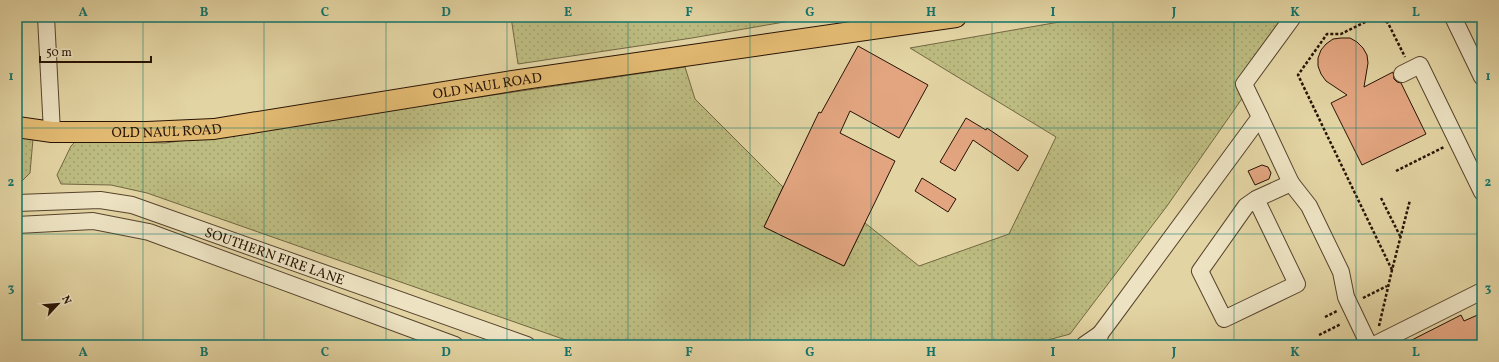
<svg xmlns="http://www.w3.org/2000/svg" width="1499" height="362" font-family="Vollkorn,serif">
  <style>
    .grass { fill: url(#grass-dots); stroke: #726742 }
    .building { fill: #e2a580; stroke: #281304 }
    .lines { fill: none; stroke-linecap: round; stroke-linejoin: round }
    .minor-casing { stroke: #57432c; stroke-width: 18 }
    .major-casing { stroke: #281304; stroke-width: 22 }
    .path { stroke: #281304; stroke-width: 2.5; stroke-dasharray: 3 2; stroke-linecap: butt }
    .minor { stroke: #ede3c3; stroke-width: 16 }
    .major { stroke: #e2ba72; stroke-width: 20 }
    .grid { fill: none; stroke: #0f766e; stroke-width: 1; stroke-opacity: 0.55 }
    .labels { text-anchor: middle; stroke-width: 4; stroke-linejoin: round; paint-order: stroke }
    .street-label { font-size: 14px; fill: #281304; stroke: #ede3c3 }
    .neatline { fill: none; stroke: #0f766e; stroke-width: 1.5 }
    .grid-label { font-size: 13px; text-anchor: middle; font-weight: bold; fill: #0f766e }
  </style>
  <defs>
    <pattern id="grass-dots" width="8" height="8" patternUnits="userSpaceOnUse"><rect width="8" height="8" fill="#bcbb80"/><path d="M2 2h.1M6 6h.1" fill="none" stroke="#a2a06d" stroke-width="1.8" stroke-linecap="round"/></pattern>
  </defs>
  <rect width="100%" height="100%" fill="#e3d4a3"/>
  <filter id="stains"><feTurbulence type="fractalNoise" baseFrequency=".005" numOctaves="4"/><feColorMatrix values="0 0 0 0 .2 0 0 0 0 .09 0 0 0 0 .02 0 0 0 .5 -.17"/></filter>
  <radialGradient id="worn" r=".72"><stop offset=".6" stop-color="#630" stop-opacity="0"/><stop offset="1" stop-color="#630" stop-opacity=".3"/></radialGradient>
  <g class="grass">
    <path d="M511,17H813L692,38L518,64Z"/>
    <path d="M1088,17H1299L1167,206L1070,334L1030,345H580L147,193L111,185L61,184L57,175L71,146L77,140L165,143L685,67L695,99L783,187L764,227L844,266L865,223L919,266L1009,234L1056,137L910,48Z"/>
    <path d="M17,136L33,139L30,173L17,186Z"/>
  </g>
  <g class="building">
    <path d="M1341,38H1350L1357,42L1363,48L1367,55L1368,63L1364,87L1393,72L1394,79L1397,82L1401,83L1426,134L1362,165L1331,103L1347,95L1326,81L1321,74L1318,66V58L1321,50L1326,44L1333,39Z"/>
    <path d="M858,46L928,85L899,138L850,111L840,133L895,161L844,266L764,227L819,112L821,113Z"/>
    <path d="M966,118L986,130L987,128L1028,156L1018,171L973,140L955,171L940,162Z"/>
    <path d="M1262,165L1268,167L1271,173L1269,179L1255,185L1248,171Z"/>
    <path d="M922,178L956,199L948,212L915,191Z"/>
    <path d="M1482,313V345H1402L1461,315L1464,321Z"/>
  </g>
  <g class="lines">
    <defs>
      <g id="minor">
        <path d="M46,17L52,132"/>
        <path d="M1453,17L1482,77"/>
        <path d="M1402,74L1420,65L1482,192"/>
        <path d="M1260,117L1291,183L1309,206L1341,272L1346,297L1369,345"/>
        <path d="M1256,199L1297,284L1224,319L1200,271L1246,206L1256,199L1291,183"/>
        <path id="s1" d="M17,203L100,200L132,205L527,345"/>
        <path d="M17,225L93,221L149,232L455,345"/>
        <path d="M1100,334L1112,318L1260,117L1244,84L1293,17"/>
        <path d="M1084,345L1100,334L1098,345"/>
        <path d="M1374,345L1482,291"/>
      </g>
      <g id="major">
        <path id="s2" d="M17,127L52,132H147L214,129L525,79L956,17"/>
      </g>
    </defs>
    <use href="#minor" class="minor-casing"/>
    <use href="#major" class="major-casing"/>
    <g class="path">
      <path d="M1396,171L1444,147"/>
      <path d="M1381,198L1400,236"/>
      <path d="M1392,270L1298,75L1327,34H1341L1373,18L1382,19L1388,23L1405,57"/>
      <path d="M1363,298L1387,286"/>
      <path d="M1325,317L1337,311"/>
      <path d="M1379,326L1392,270L1410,200"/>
      <path d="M1319,335L1341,324"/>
    </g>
    <use href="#minor" class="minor"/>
    <use href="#major" class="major"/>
  </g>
  <path class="grid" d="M143,17V345M264,17V345M386,17V345M507,17V345M628,17V345M750,17V345M871,17V345M992,17V345M1113,17V345M1234,17V345M1356,17V345M17,128H1482M17,234H1482"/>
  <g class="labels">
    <g class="street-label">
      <text dy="5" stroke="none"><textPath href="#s2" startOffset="474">OLD NAUL ROAD</textPath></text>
      <text dy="5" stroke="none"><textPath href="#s2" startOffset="150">OLD NAUL ROAD</textPath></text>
      <text dy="5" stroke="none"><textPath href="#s1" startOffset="267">SOUTHERN FIRE LANE</textPath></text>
    </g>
  </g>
  <rect width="1499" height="362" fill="none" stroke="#e3d4a3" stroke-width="44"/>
  <g transform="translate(58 304) rotate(64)" stroke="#ede3c3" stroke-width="3" paint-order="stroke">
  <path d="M0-3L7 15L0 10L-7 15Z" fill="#281304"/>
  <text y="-6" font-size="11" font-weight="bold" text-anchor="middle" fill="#281304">N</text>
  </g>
  <path d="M40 56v6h111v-6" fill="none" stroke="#281304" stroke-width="2"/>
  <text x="46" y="56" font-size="12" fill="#281304" stroke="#ede3c3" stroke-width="3" paint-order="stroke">50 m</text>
  <rect x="22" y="22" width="1455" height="318" class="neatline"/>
  <g class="grid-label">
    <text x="83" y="16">A</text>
    <text x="204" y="16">B</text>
    <text x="325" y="16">C</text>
    <text x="446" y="16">D</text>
    <text x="568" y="16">E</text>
    <text x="689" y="16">F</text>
    <text x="810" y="16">G</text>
    <text x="931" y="16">H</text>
    <text x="1053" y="16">I</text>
    <text x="1174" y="16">J</text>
    <text x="1295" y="16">K</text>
    <text x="1416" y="16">L</text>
    <text x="11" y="80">1</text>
    <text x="1488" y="80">1</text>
    <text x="11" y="186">2</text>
    <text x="1488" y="186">2</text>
    <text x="11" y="292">3</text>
    <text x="1488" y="292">3</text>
    <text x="83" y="356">A</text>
    <text x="204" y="356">B</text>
    <text x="325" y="356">C</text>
    <text x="446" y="356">D</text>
    <text x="568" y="356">E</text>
    <text x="689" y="356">F</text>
    <text x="810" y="356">G</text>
    <text x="931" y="356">H</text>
    <text x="1053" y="356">I</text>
    <text x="1174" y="356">J</text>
    <text x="1295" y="356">K</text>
    <text x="1416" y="356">L</text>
  </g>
  <rect width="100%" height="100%" filter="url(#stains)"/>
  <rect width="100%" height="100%" fill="url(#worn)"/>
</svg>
